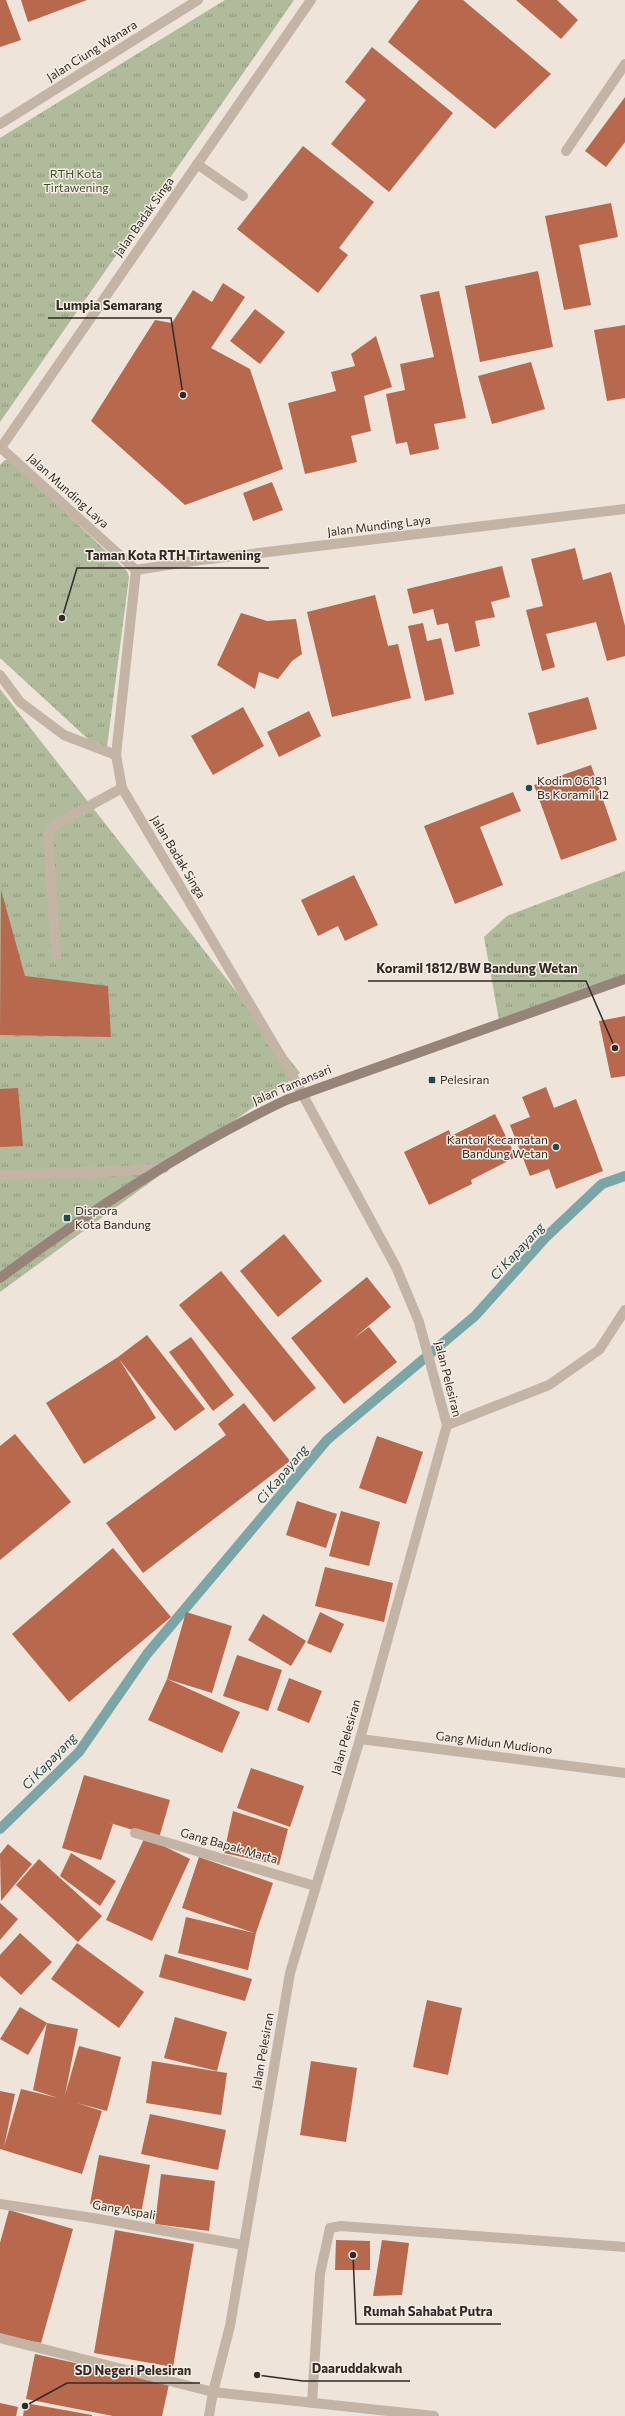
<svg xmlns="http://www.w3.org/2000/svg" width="625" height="2416" font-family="Commissioner,sans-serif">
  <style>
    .park { fill: url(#park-tufts) }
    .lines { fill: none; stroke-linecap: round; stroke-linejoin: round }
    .stream { stroke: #7ba5a7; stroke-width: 10 }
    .building { fill: #b8684d }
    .service { stroke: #c4b4a6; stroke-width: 10 }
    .minor { stroke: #c4b4a6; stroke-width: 10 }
    .secondary { stroke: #978478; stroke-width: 10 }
    .poi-dot { fill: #214a4e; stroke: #f6eee4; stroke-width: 1.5 }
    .labels { text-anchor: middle; stroke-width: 3; stroke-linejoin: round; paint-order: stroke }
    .street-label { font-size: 12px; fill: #312a26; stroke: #f6eee4 }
    .park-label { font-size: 12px; fill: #404d2d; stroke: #f6eee4 }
    .poi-label { font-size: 12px; fill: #312a26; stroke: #f6eee4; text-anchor: start }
    .water-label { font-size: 13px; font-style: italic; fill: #214a4e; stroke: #f6eee4 }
    .leader { fill: none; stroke: #312a26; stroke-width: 1.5 }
    .callout-dot { fill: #312a26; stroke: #f6eee4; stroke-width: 1.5 }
    .callout-label { font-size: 13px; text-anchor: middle; font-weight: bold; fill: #312a26; stroke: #f6eee4; stroke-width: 3; stroke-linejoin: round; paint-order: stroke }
  </style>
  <defs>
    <pattern id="park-tufts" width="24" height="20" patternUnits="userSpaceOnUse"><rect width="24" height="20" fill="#afbb9b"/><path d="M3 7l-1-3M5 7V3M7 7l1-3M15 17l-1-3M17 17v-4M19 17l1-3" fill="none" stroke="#8f987e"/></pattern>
  </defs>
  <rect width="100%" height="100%" fill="#eee4d9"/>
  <g class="park">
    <path d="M225,0H294L0,422V138Z"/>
    <path d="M5,460H10L127,571L129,577L107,747L100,750L0,658V465Z"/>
    <path d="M0,689L300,1073L0,1292Z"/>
    <path d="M625,871V976L499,1020L484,937L507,916Z"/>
  </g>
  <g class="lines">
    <path class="stream" d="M0,1829L79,1752L147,1654L327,1440L475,1316L547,1236L602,1184L625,1176"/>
  </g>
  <g class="building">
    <path d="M0,0H6L21,40L0,47Z"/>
    <path d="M21,0H87L28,22Z"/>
    <path d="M419,0H463L551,74L495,129L388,42Z"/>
    <path d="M516,0H557L578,20L561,39Z"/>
    <path d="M372,47L453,113L389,192L331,144L366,100L345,82Z"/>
    <path d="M625,97V142L606,167L585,151Z"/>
    <path d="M303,146L374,202L339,248L348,255L318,293L237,229Z"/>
    <path d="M611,203L618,237L579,245L591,305L564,310L545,216Z"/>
    <path d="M538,271L553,347L480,362L465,286Z"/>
    <path d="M223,283L245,297L211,348L250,369L283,469L185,505L91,421L155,320L172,323L193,290L212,302Z"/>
    <path d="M439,291L466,418L434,424L439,449L410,455L407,442L396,444L386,394L405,390L400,364L434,357L420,295Z"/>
    <path d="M255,309L285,332L260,364L230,341Z"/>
    <path d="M625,325V398L607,401L594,330Z"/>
    <path d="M376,336L392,387L364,396L371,431L351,436L357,462L305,474L288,403L336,391L331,372L355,366L351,354Z"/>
    <path d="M531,362L545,409L492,424L478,376Z"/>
    <path d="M272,482L283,510L253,521L243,493Z"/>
    <path d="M575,548L583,580L611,572L625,626V656L607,661L596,622L546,634L555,667L542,671L526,610L543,606L531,559Z"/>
    <path d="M502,566L510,597L491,602L495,617L475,621L480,646L455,652L448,623L437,625L433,609L413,614L407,589Z"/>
    <path d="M375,595L388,646L398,644L411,698L332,717L307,612Z"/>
    <path d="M241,613L267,621L296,619L302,654L292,661L278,679L259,672L255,689L217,665Z"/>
    <path d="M423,623L427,641L441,638L454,694L425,701L408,626Z"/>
    <path d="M588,697L597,729L537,745L528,713Z"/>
    <path d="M243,707L264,746L213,775L191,736Z"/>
    <path d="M309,711L321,736L279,757L267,732Z"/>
    <path d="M591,765L617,840L561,860L534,785Z"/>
    <path d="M513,792L521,811L480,827L503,885L455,904L424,826Z"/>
    <path d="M354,875L378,925L345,941L338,926L318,936L301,900Z"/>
    <path d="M1,890L25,976L108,986L111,1037L0,1035Z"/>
    <path d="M625,1016V1076L611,1078L599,1021Z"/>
    <path d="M546,1087L554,1108L576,1099L603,1171L556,1189L549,1169L530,1176L510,1125L530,1117L522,1097Z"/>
    <path d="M18,1088L23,1146L0,1147V1089Z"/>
    <path d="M495,1114L516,1157L471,1180L472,1184L429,1205L404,1152L449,1130L451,1136Z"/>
    <path d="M284,1234L322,1281L278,1317L240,1271Z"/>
    <path d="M221,1271L316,1388L274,1422L179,1305Z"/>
    <path d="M367,1277L391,1307L354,1338L369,1327L397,1362L344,1404L291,1338Z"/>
    <path d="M147,1335L205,1409L175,1431L119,1359L156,1418L84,1464L46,1403L118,1357Z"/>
    <path d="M191,1337L234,1395L213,1411L169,1352Z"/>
    <path d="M244,1403L290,1461L143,1573L106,1523L226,1435L218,1424Z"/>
    <path d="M15,1434L71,1502L0,1560V1446Z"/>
    <path d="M377,1436L423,1452L406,1504L359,1488Z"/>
    <path d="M297,1501L337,1514L326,1548L286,1535Z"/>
    <path d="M341,1511L380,1522L369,1566L329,1556Z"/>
    <path d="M113,1548L171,1617L69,1702L12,1634Z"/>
    <path d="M325,1567L393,1583L384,1622L315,1606Z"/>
    <path d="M186,1612L232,1626L212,1693L167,1679Z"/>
    <path d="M320,1612L344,1624L331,1653L307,1643Z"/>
    <path d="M263,1614L306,1641L291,1666L248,1640Z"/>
    <path d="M237,1655L282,1670L268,1711L223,1696Z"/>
    <path d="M289,1678L322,1691L309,1723L277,1710Z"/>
    <path d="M167,1679L240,1712L222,1753L148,1720Z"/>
    <path d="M251,1768L304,1786L290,1827L237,1808Z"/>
    <path d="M84,1775L170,1800L159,1838L107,1822L113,1824L101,1860L62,1848Z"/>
    <path d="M233,1811L288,1829L279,1865L224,1853Z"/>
    <path d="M145,1837L190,1859L152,1941L106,1920Z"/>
    <path d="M8,1844L32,1864L1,1901L0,1854Z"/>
    <path d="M71,1853L116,1881L100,1906L60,1876Z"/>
    <path d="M199,1857L273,1883L256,1933L248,1970L178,1953L186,1917L254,1933L182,1908Z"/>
    <path d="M39,1859L102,1916L78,1942L16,1885Z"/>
    <path d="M0,1903L18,1919L0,1940Z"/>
    <path d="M20,1933L52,1962L21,1995L0,1976V1955Z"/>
    <path d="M77,1943L144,1992L119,2028L51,1979Z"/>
    <path d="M165,1954L252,1979L245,2001L159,1977Z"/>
    <path d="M427,2000L462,2008L448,2075L413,2067Z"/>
    <path d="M20,2007L47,2023L28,2055L0,2039Z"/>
    <path d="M175,2017L227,2032L217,2071L164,2058Z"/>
    <path d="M47,2023L78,2029L65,2095L79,2046L121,2057L107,2111L77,2103L102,2111L82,2174L0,2149V2091L15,2094L4,2147L21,2089L58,2098L33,2090Z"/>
    <path d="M152,2061L227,2073L221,2115L146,2103Z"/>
    <path d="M311,2061L357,2068L346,2142L300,2135Z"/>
    <path d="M150,2114L226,2130L218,2170L141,2154Z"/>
    <path d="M99,2155L150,2165L141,2214L90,2204Z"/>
    <path d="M161,2174L215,2181L209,2231L155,2224Z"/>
    <path d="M9,2210L73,2229L41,2343L0,2335V2243Z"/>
    <path d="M115,2230L194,2244L173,2367L94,2353Z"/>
    <path d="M336,2240L370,2241V2270H335Z"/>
    <path d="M382,2240L409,2243L402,2295L373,2296Z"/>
    <path d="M35,2354L169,2384L162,2416H113L26,2399Z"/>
    <path d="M0,2403L18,2407L16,2416H0Z"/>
    <path d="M25,2403L92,2415V2416H23Z"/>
  </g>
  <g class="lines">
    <g class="service">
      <path d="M566,151L625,64"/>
      <path d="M197,164L243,196"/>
      <path d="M56,955L48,836L52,828L60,822L122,788"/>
      <path d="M0,1175L124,1171L164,1168"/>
    </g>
    <g class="minor">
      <path d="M0,124L198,0"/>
      <path d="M1,448L136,570"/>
      <path d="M0,449L311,0"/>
      <path d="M136,570L116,755L122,788L292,1075L396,1267L419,1322L447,1425L360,1739L290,1973L230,2326L213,2392L209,2416"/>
      <path d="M136,570L193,561L625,509"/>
      <path d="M0,675L20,702L64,735L116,755"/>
      <path d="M447,1425L549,1385L599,1350L625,1310"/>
      <path d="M360,1739L625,1773"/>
      <path d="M135,1833L315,1886"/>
      <path d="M0,2204L93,2218L243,2245"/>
      <path d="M0,2338L213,2392L434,2416"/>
      <path d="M312,2403L320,2274L330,2228L341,2226L625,2247"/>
    </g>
    <path class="secondary" d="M0,1278C90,1211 185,1148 286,1100L625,979"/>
  </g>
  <g class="poi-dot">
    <circle cx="529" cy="788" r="4"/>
    <rect x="428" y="1076" width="8" height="8" rx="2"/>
    <circle cx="556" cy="1147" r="4"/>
    <rect x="63" y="1214" width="8" height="8" rx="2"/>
  </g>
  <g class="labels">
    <g class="street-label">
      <text transform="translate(92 51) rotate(-32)" y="4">Jalan Ciung Wanara</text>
      <text transform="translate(144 217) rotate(-55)" y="4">Jalan Badak Singa</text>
      <text transform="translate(68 491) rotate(42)" y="4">Jalan Munding Laya</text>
      <text transform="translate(379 526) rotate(-7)" y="4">Jalan Munding Laya</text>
      <text transform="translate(178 857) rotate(59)" y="4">Jalan Badak Singa</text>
      <text transform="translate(292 1085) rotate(-23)" y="4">Jalan Tamansari</text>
      <text transform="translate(448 1379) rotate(76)" y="4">Jalan Pelesiran</text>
      <text transform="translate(346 1737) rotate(-74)" y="4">Jalan Pelesiran</text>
      <text transform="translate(494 1743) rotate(7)" y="4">Gang Midun Mudiono</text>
      <text transform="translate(229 1846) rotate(16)" y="4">Gang Bapak Marta</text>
      <text transform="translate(263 2051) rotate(-80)" y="4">Jalan Pelesiran</text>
      <text transform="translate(124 2210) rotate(10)" y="4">Gang Aspali</text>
    </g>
    <g class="park-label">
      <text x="76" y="178">RTH Kota<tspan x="76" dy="14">Tirtawening</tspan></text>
    </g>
    <g class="poi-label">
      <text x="537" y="785">Kodim 06181<tspan x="537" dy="14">Bs Koramil 12</tspan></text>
      <text x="440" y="1084">Pelesiran</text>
      <text x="548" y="1144" text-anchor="end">Kantor Kecamatan<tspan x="548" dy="14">Bandung Wetan</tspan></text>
      <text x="75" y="1215">Dispora<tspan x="75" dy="14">Kota Bandung</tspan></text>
    </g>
    <g class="water-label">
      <text transform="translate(517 1251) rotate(-47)" y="5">Ci Kapayang</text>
      <text transform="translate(282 1474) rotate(-50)" y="5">Ci Kapayang</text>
      <text transform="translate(49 1761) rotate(-46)" y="5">Ci Kapayang</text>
    </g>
  </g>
  <path class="leader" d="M183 395L171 318H48M62 618L77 568H269M615 1048L586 981H368M353 2255L356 2324H501M257 2375L303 2381H410M25 2406L67 2383H200"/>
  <g class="callout-dot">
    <circle cx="183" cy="395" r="4"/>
    <circle cx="62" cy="618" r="4"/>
    <circle cx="615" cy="1048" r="4"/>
    <circle cx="353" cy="2255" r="4"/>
    <circle cx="257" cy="2375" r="4"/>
    <circle cx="25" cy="2406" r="4"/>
  </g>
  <g class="callout-label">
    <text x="109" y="310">Lumpia Semarang</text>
    <text x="173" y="560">Taman Kota RTH Tirtawening</text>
    <text x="477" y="973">Koramil 1812/BW Bandung Wetan</text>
    <text x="428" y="2316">Rumah Sahabat Putra</text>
    <text x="357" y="2373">Daaruddakwah</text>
    <text x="133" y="2375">SD Negeri Pelesiran</text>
  </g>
</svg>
